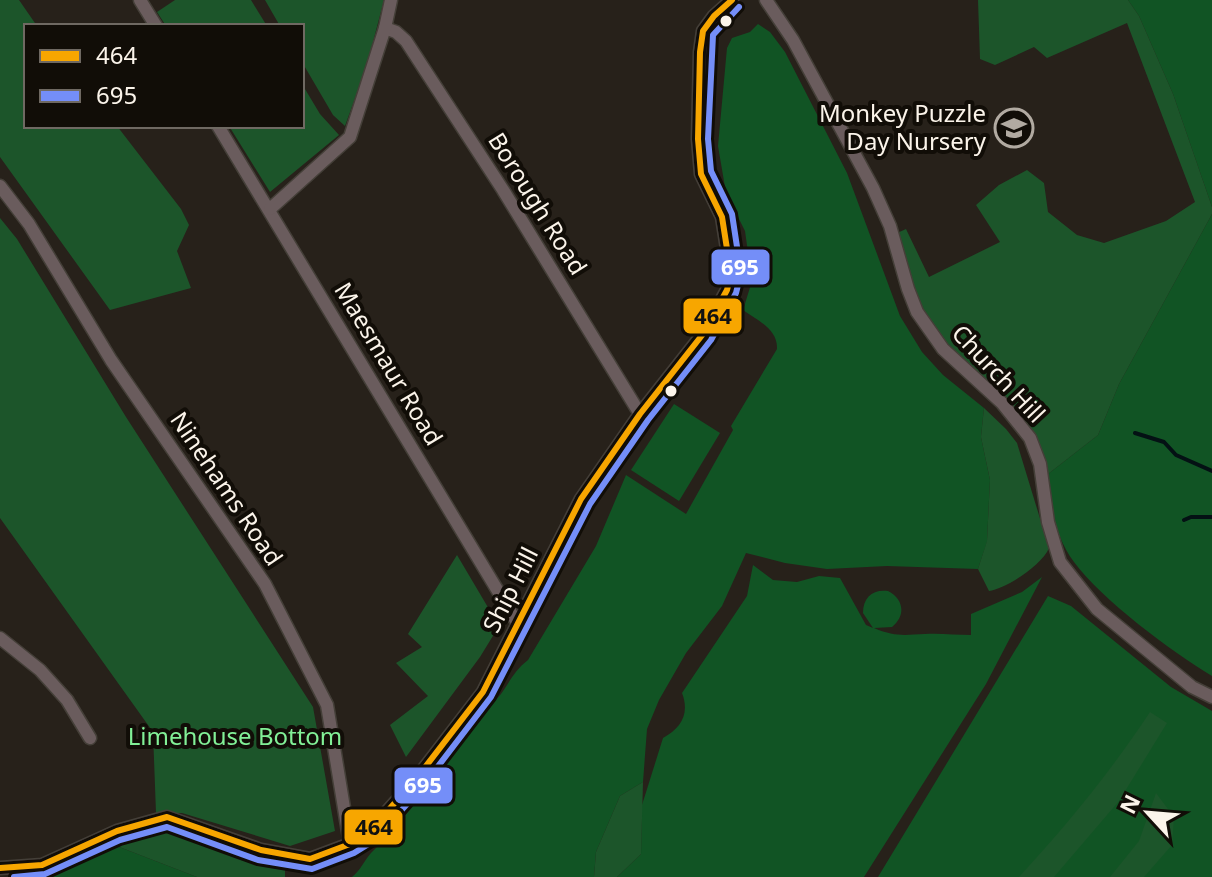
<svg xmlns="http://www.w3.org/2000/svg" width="1212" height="877" font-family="'Noto Sans',sans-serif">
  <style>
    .green { fill: #115424 }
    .forest { fill: #1c552a }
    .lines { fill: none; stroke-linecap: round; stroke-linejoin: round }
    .stream { stroke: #041114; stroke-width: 4 }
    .street-casing { stroke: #443f38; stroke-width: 15 }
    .street { stroke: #6a5c5d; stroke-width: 12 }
    .bus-1-casing { stroke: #110d07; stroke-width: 12 }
    .bus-2-casing { stroke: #110d07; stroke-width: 12 }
    .bus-1 { stroke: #f7a600; stroke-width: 6 }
    .bus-2 { stroke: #748ef8; stroke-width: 6 }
    .bus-dot { fill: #fbf4ea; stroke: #110d07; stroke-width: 3 }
    .labels { text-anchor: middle; stroke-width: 8; stroke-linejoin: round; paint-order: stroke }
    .poi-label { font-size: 24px; fill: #fbf4ea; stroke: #110d07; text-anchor: end }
    .street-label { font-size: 24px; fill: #fbf4ea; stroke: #110d07 }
    .park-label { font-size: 24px; fill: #82f097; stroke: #110d07 }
    .line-badge { stroke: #110d07; stroke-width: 3 }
    .badge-label { font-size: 22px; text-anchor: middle; font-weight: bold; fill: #fff }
    .pale-badge-label { font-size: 22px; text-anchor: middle; font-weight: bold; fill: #111 }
  </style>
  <rect width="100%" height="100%" fill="#27211a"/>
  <g class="green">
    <path d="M1128,0H1212V207L1173,94L1139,16Z"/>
    <path d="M758,24L770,32L785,52L847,173L900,316L922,352L943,375L984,408L981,437L990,480L987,542L978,569L887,566L827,569L785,563L746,553L722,606L686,653L659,700L647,729L643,782L620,796L596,852L594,877H352C360,871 364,861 371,853C411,815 438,769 472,726C481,715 492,705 501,694C511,680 514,671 528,660L596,546L626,475L686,514L733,430L731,426L777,349C778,329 757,320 743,310L752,281L745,231L726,193L718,146L727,48L732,38L750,32Z"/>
    <path d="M1212,214V676C1171,651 1102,600 1074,562C1056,538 1048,503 1048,474L1098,435L1119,384Z"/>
    <path d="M674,404L720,433L679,501L631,470Z"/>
    <path d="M753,565L773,580L797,582L819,576L840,578L866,625L873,628L863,613C863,597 873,589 888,591C904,599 906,616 892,627L874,628C895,637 904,635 925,634C940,633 956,635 971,635V614L1022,592L1042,577L986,684L864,877H617L641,854L642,805L663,738C681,728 690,714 682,693L747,596Z"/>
    <path d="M1048,596L1071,606L1171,687L1212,711V877H878Z"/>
    <path d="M109,843L197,877H39V872Z"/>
  </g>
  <g class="forest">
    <path d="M0,0H19L37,26H26V126H117L181,209L189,225L177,251L191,288L110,310L0,157Z"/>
    <path d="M175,0H251L267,26H166L157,12Z"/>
    <path d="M265,0H384L367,65L345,126L333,115L302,62V26H280Z"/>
    <path d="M978,0H1128L1139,16L1173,94L1212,207V214L1119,384L1098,435L1048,474L1037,439L1017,410L985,385L926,323L895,234L906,229L929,277L1000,242L976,205L999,185L1027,170L1044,183L1048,212L1077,235L1104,243L1166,221L1195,202L1127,23L1047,58L1034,47L995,65L980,59Z"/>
    <path d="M302,84L320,114L339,135L270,192L229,126H302Z"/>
    <path d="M0,218L17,239L126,417L313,707L335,831L290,846L182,813H156L153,732L0,518Z"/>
    <path d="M984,408L1006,429L1017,443L1049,548C1042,565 1006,589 989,591L978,569L987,541L990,480L981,437Z"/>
    <path d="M457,555L499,626L480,657L406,757L390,725L428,696L396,663L422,647L408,634Z"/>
    <path d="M1150,712L1167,723L1119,801L1054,877H1019C1067,825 1111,771 1150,712Z"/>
    <path d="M643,782L641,854L617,877H594L596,852L620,796Z"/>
    <path d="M1156,793L1174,817L1172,845L1144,877H1110L1139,841Z"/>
    <path d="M167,825L285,868V877H197L109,843Z"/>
  </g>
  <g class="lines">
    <g class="stream">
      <path d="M1135,433L1164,442L1176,455L1212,471"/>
      <path d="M1184,520L1191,517H1212"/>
    </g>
    <defs>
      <g id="street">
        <path d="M140,0L156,26"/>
        <path d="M766,0L793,40L873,188L890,226L908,289L917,312L943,349L1002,403L1030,438L1040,464L1048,522L1060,562L1097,609L1192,687L1212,697"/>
        <path d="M385,28L396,32L406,41L503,190L640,414"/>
        <path d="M218,126L519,626"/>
        <path d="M0,186L29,224L111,360L265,584L327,705L350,844"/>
        <path d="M270,209L350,137L385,28L391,0"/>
        <path d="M0,638L40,670L67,700L90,738"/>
        <path d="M0,868L42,865L117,831L167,817L261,850L310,859L350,844L369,832L416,779L483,692L581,499L640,414L703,334L727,290L731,274L722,217L701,174L698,139L700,52L703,31L714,16L732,0"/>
      </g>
    </defs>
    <use href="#street" class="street-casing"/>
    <use href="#street" class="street"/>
    <defs>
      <path id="bus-1" d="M0,868L42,865L117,831L167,817L261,850L310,859L350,844L369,832L416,779L483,692L581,499L640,414L703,334L727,290L731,274L722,217L701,174L698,139L700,52L703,31L714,16L732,0"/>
      <path id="bus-2" d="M14,877L45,874L120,840L167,827L258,860L312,869L354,853L375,840L423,786L491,697L590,504L648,420L711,340L736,293L741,273L732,214L711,171L708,139L713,35L739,7"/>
    </defs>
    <use href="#bus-1" class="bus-1-casing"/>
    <use href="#bus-2" class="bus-2-casing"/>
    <use href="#bus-1" class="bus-1"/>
    <use href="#bus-2" class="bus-2"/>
  </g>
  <defs>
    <symbol id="school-ring" viewBox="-11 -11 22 22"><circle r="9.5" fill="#110d07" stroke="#b1aaa1" stroke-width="1.5"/><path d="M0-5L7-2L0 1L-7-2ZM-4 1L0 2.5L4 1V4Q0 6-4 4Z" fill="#b1aaa1"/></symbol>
  </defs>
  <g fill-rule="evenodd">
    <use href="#school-ring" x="992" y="106" width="44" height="44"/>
  </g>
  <g class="bus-dot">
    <circle cx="726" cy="21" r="7"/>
    <circle cx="671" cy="391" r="7"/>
  </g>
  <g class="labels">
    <g class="poi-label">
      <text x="986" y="122">Monkey Puzzle<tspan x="986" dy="28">Day Nursery</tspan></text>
    </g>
    <g class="street-label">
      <text transform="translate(537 204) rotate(58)" y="8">Borough Road</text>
      <text transform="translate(388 364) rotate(59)" y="8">Maesmaur Road</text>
      <text transform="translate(998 374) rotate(47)" y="8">Church Hill</text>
      <text transform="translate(226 489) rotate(56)" y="8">Ninehams Road</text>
      <text transform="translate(511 590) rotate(-63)" y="8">Ship Hill</text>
    </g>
    <g class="park-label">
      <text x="235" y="745">Limehouse Bottom</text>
    </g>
  </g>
  <g class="line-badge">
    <rect x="710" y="248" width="61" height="38" rx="8" fill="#748ef8"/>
    <rect x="682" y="297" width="61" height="38" rx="8" fill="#f7a600"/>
    <rect x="393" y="766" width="61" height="39" rx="8" fill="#748ef8"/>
    <rect x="343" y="808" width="61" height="38" rx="8" fill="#f7a600"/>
  </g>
  <g class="badge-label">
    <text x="740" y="275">695</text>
    <text x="423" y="793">695</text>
  </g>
  <g class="pale-badge-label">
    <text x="713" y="324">464</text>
    <text x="374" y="835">464</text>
  </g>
  <rect x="24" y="24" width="280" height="104" fill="#110d07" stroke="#6f6962" stroke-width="2"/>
  <rect x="40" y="50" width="40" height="12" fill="#f7a600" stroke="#6f6962" stroke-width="2"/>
  <text x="96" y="64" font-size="24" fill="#fbf4ea">464</text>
  <rect x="40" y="90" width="40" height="12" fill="#748ef8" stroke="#6f6962" stroke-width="2"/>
  <text x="96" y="104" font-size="24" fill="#fbf4ea">695</text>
  <g transform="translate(1148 813) rotate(296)" stroke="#110d07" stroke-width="6" paint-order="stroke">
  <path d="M0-6L14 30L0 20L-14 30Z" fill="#fbf4ea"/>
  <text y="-12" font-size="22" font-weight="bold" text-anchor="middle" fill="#fbf4ea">N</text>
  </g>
</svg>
